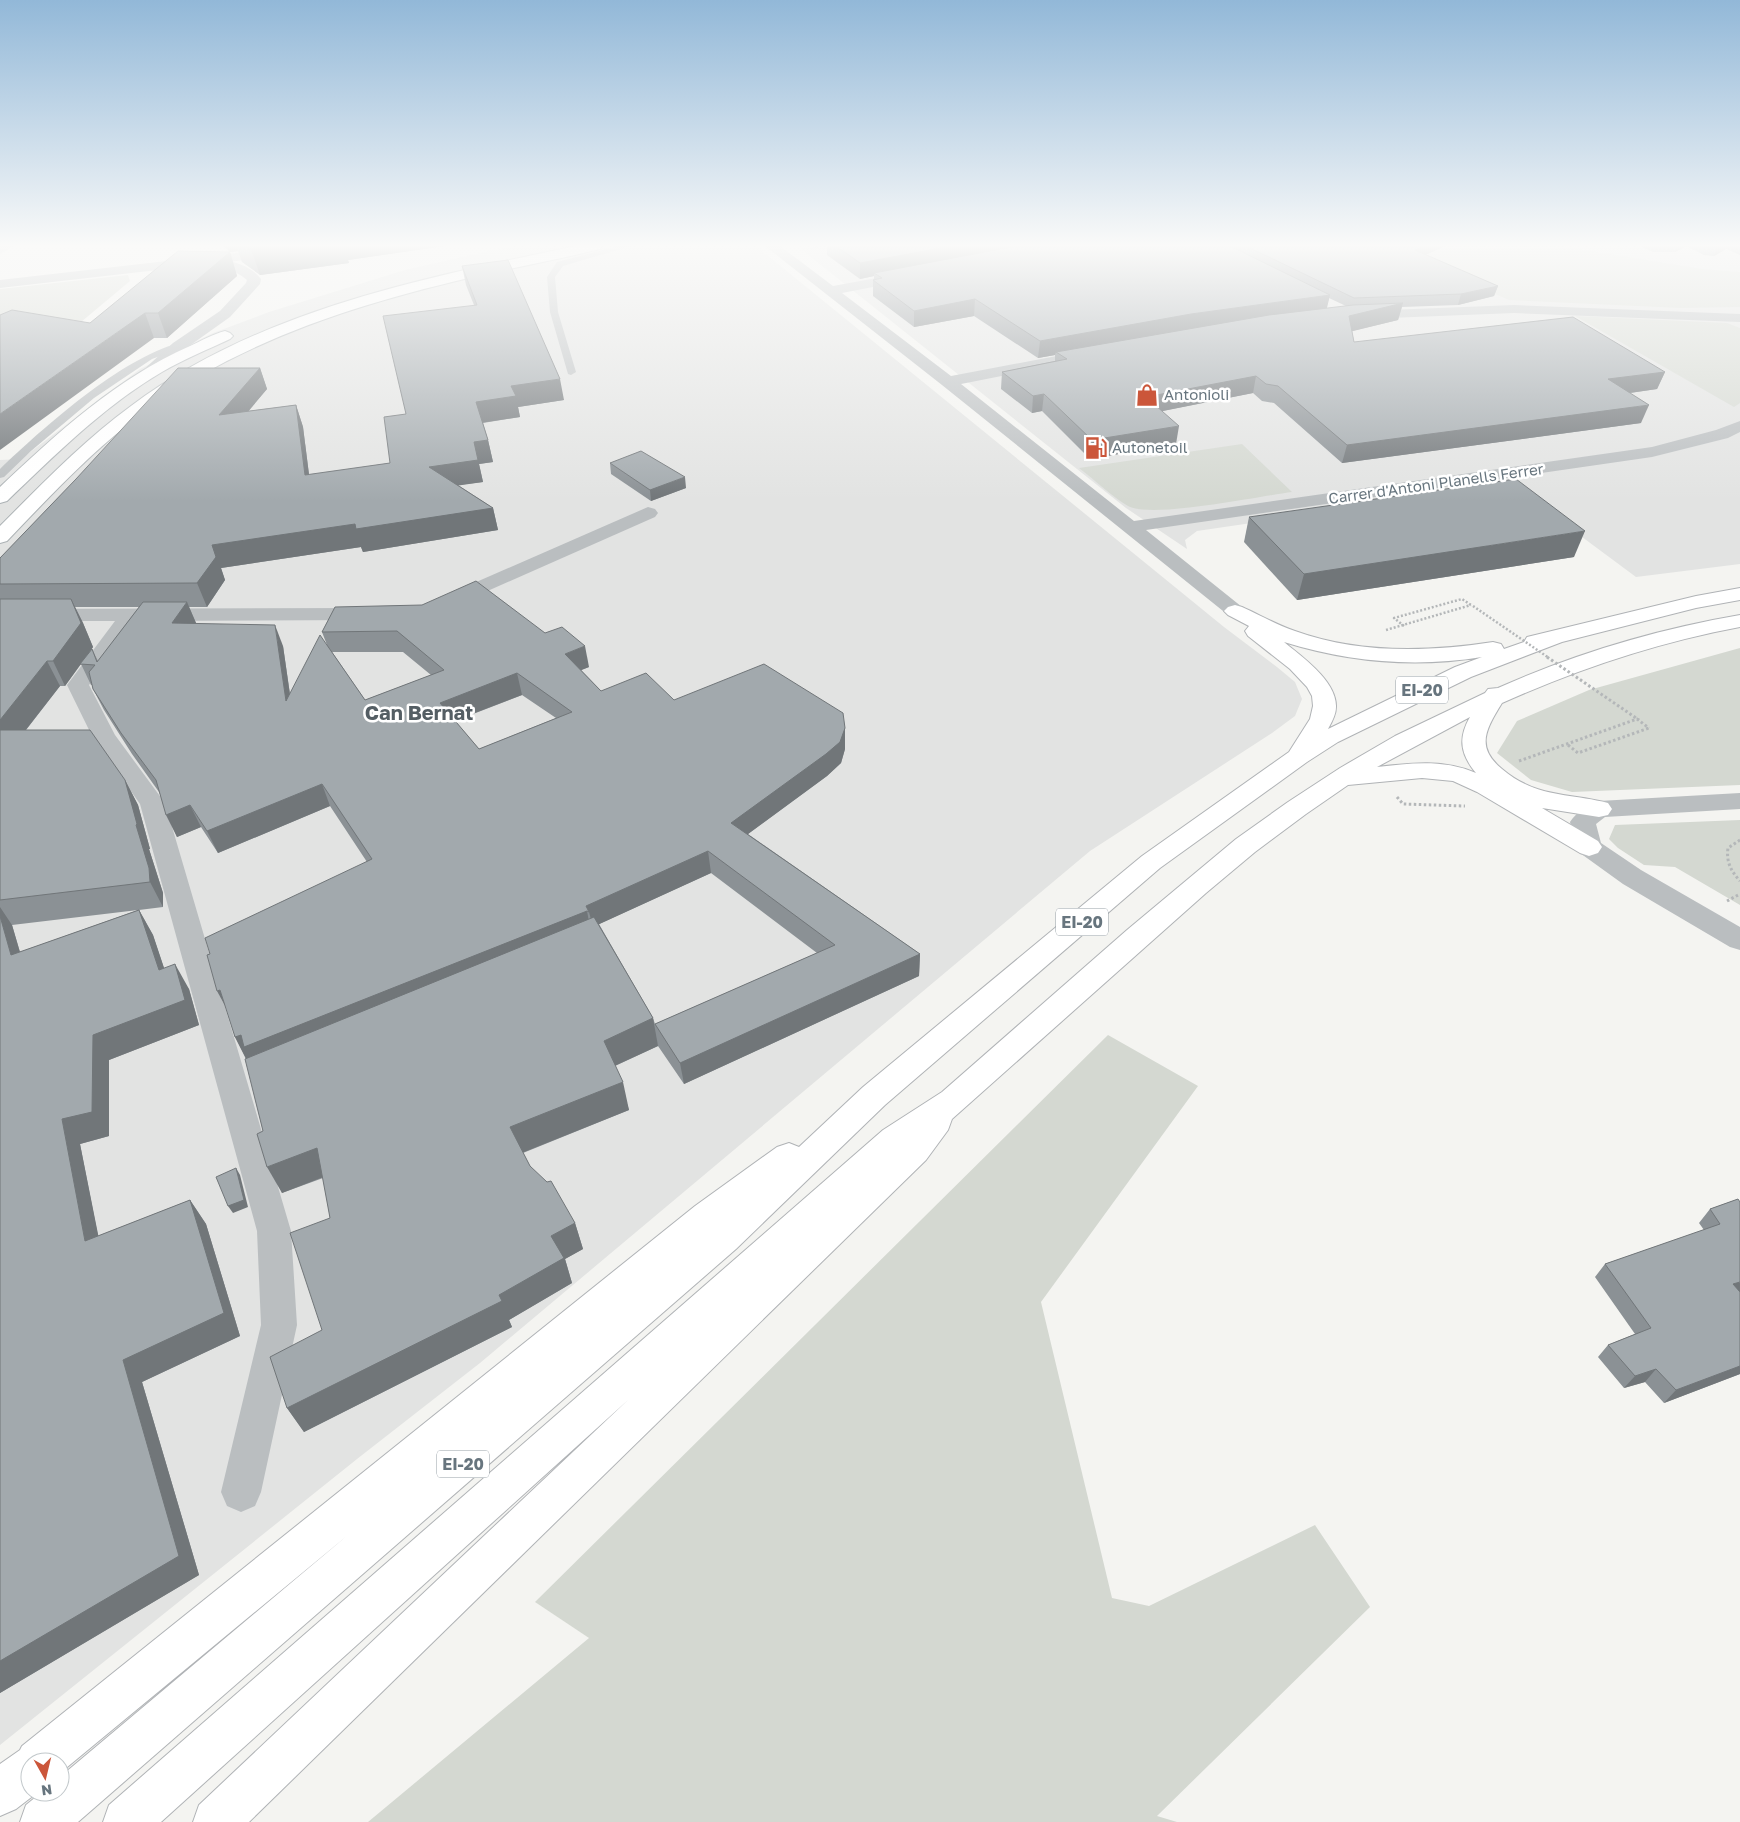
<svg xmlns="http://www.w3.org/2000/svg" width="1740" height="1822" font-family="'Golos Text',sans-serif">
  <style>
    .built { fill: #e2e3e2 }
    .green { fill: #d4d8d1 }
    .lines { fill: none; stroke-linecap: round; stroke-linejoin: round }
    .secondary-casing { stroke: #acb2b5; stroke-width: 2 }
    .trunk-casing { stroke: #b0b3b6; stroke-width: 2 }
    .path-far2 { stroke: #b4b7b9; stroke-width: 2; stroke-dasharray: 1 1; stroke-linecap: butt }
    .path-far1 { stroke: #b4b7b9; stroke-width: 2.5; stroke-dasharray: 2 2; stroke-linecap: butt }
    .path { stroke: #b4b7b9; stroke-width: 3; stroke-dasharray: 2.5 2.5; stroke-linecap: butt }
    .service { fill: #babec0; fill-rule: evenodd }
    .minor { fill: #babec0; fill-rule: evenodd }
    .tertiary { fill: #babec0; fill-rule: evenodd }
    .secondary { fill: #fff; fill-rule: evenodd }
    .trunk { fill: #fff; fill-rule: evenodd }
    .path-bridge-far1 { stroke: #b4b7b9; stroke-width: 2.5; stroke-dasharray: 2 2; stroke-linecap: butt }
    .path-bridge { stroke: #b4b7b9; stroke-width: 3; stroke-dasharray: 2.5 2.5; stroke-linecap: butt }
    .wall { fill: #8b9195; fill-rule: evenodd }
    .shaded-wall { fill: #717679 }
    .building { fill: #a2a9ad; stroke: #717679; fill-rule: evenodd }
    .labels { text-anchor: middle; stroke-width: 5; stroke-linejoin: round; paint-order: stroke }
    .far-poi-label { font-size: 15px; fill: #67757e; stroke: #fff; text-anchor: start }
    .far-street-label { font-size: 15px; fill: #67757e; stroke: #fff }
    .shield { fill: #fff; stroke: #959ea5; stroke-width: 1 }
    .shield-label { font-size: 16px; font-weight: bold; fill: #67757e }
    .quarter-label { font-size: 20px; font-weight: bold; fill: #545e64; stroke: #fff }
  </style>
  <rect width="100%" height="100%" fill="#f4f4f1"/>
  <g class="built">
    <path d="M511,246H756L1224,627L1277,667L1295,682L1302,699L1295,716L1272,733L1090,851L480,1363L357,1459L0,1745V460L21,459L140,369L213,333L269,312L405,270Z"/>
    <path d="M797,246H1740V564L1636,577L1512,485L1197,531L1185,540L1187,549L1126,508Z"/>
  </g>
  <g class="green">
    <path d="M1427,246H1560L1702,269L1740,272V307L1680,308L1509,300L1426,264L1316,288Z"/>
    <path d="M128,275L130,281L81,322L0,330V289Z"/>
    <path d="M1575,316L1727,323L1740,328V403L1734,407Z"/>
    <path d="M1242,444L1292,492C1260,496 1152,519 1128,506C1111,496 1095,480 1079,468Z"/>
    <path d="M1740,648V785L1572,792L1531,780L1497,753L1517,721L1589,690Z"/>
    <path d="M1740,820V905L1675,867L1644,865L1618,848L1609,839L1615,825Z"/>
    <path d="M1108,1035L1198,1086L1041,1302L1112,1598L1149,1606L1315,1525L1370,1607L1157,1816L1177,1822H368L589,1638L535,1602Z"/>
  </g>
  <g class="lines">
    <defs>
      <g id="secondary">
        <path d="M576,246H602L600,249C561,259 521,266 482,275C363,302 243,339 144,412C94,449 50,496 7,541L0,543V526C42,484 83,441 131,406C259,310 423,278 576,246Z"/>
        <path d="M225,331L230,333L233,336L230,339C207,350 184,359 162,372C104,406 55,455 7,501L0,503V487C57,433 117,378 190,346C201,341 213,334 225,331Z"/>
      </g>
      <g id="trunk">
        <path d="M1740,588V600L1696,608L1562,642L1471,677L1338,742L1307,762L1160,868L885,1105L736,1249L78,1822H20L26,1805L42,1792H60V1777L348,1535L60,1773V1762H30V1792H38L16,1809L0,1816V1764L20,1750L22,1746L695,1206L777,1147L789,1143L799,1147L863,1087L1142,856L1289,752L1310,719L1313,706L1312,696L1307,687L1290,669L1248,636L1245,631L1249,626L1228,615L1224,611L1228,607L1235,605L1242,607C1260,615 1277,625 1295,631C1358,654 1428,652 1493,642L1501,644L1504,649L1524,642L1527,637L1696,596ZM1284,642C1348,662 1415,668 1482,657L1455,667L1328,729C1332,722 1336,714 1336,707C1337,681 1301,656 1284,642Z"/>
        <path d="M1740,615V627C1659,642 1578,669 1502,703C1486,729 1475,747 1502,769C1536,798 1569,793 1608,803L1612,809L1608,815L1599,817L1542,808L1598,841L1602,847L1598,853L1589,856L1580,853L1477,792L1453,781L1422,778L1348,785L1306,814L1255,852L1206,893L952,1119L948,1130L926,1160L249,1822H193L199,1805L628,1400L161,1822H103L109,1805L883,1130L942,1092L1127,930L1236,839L1288,802L1340,768L1395,736L1485,693L1488,689L1498,688C1574,654 1658,629 1740,615ZM1470,717C1458,738 1460,754 1476,773C1444,759 1411,763 1377,767Z"/>
      </g>
    </defs>
    <use href="#secondary" class="secondary-casing"/>
    <use href="#trunk" class="trunk-casing"/>
    <path class="path-far2" d="M811,249L822,246"/>
    <g class="path-far1">
      <path d="M1404,626L1394,618L1462,599L1471,605"/>
      <path d="M1386,630L1471,605"/>
    </g>
    <g class="path">
      <path d="M1568,745L1578,753L1649,728"/>
      <path d="M1519,761L1637,719L1649,728"/>
      <path d="M1397,797L1403,804L1465,806"/>
      <path d="M1740,840L1728,848C1726,862 1731,871 1740,881"/>
      <path d="M1727,901L1740,894"/>
    </g>
    <g class="service">
      <path d="M618,246H631L563,266L555,277L558,312L576,372L571,375L568,374L550,312L547,277L557,262Z"/>
      <path d="M179,343L182,344V348L152,359L94,398L31,451L4,477L0,478V469C44,427 120,359 179,343Z"/>
    </g>
    <g class="minor">
      <path d="M0,246H14L0,254Z"/>
      <path d="M765,246H780L833,286L909,272L914,273L916,276L914,279L842,293L951,376L1062,355L1068,357L1070,360L1068,363L961,384L1134,521L1652,447L1716,430L1740,421V432L1728,438L1652,457L1146,530L1242,607L1246,611L1242,615L1235,617L1228,615L942,385Z"/>
      <path d="M205,257C225,260 248,262 261,279L260,284L230,317L185,349L154,377H142L140,374L142,371L173,343L220,311L246,283L247,280C234,268 217,268 200,264L198,261L200,258Z"/>
      <path d="M1514,305L1740,314V322L1514,313L1364,319L1359,318L1357,315L1359,312L1364,311Z"/>
      <path d="M648,507L655,509L658,513L655,517L456,605L449,607L442,605L439,601L442,597Z"/>
      <path d="M368,608L376,609L379,614L376,619L368,620L137,621L89,685L115,735L165,803L291,1231L297,1325L261,1492L255,1506L241,1512L227,1506L221,1492L261,1325L257,1231L140,804L92,736L67,685L115,621H0V609Z"/>
      <path d="M1740,793V809L1605,817L1596,824L1601,843L1641,870L1740,927V950L1730,947L1623,884L1580,853L1576,847L1570,822C1577,812 1587,804 1599,801Z"/>
    </g>
    <path class="tertiary" d="M298,246H341L334,250L0,288V280Z"/>
    <use href="#secondary" class="secondary"/>
    <use href="#trunk" class="trunk"/>
    <path class="path-bridge-far1" d="M1473,606L1549,658"/>
    <path class="path-bridge" d="M1547,657L1639,720"/>
  </g>
  <g class="wall">
    <path d="M223,246H444L348,260L349,263L260,275L242,262L238,251L230,252Z"/>
    <path d="M827,246H1445L1425,255L1498,286L1494,296L1458,305L1402,307L1398,320L1352,331L1354,342L1665,372L1657,389L1630,393L1641,423L1342,463L1274,403L1262,401L1253,393L1162,411L1176,444L1090,459L1042,411L1032,413L1001,389L1002,372L1055,361V355L1038,358L974,316L914,327L873,296V280L874,279V276L860,279L827,255ZM1329,298L1346,306L1326,309Z"/>
    <path d="M1641,246H1686L1675,252H1653L1642,247Z"/>
    <path d="M1686,246H1740V255L1726,249L1714,256L1704,255Z"/>
    <path d="M230,252L237,276L167,338H154L90,323Z"/>
    <path d="M462,266L564,400L518,407L520,417L483,423L488,440L493,462L479,464L483,482L458,485L493,508L498,530L363,552L361,547L221,568L225,580L207,607H189L196,623L195,624L283,646L290,694L327,645L322,632L335,607L589,667L581,670L601,691L674,700L845,728V749L841,763L827,776L748,834L920,954L919,976L684,1084L658,1046L615,1066L629,1110L523,1153L530,1166L575,1223L583,1249L565,1259L572,1283L509,1320L512,1327L304,1432L287,1408L322,1330L330,1218L323,1178L282,1193L263,1131L246,1058L235,1037L210,954L367,862L330,806L218,853L201,827L177,837L159,792L132,754L104,710L93,689L92,685H91L81,664L65,686H60L26,730L125,780L138,805L150,849H149L163,893V907L139,910L153,935L164,968L189,989L199,1025L109,1060V1136L80,1144L98,1236L190,1200L206,1224L240,1336L142,1382L199,1575L0,1693V558L260,368L267,389L248,411L296,405L303,427L309,475L390,463L406,414L474,305L466,285ZM75,607H139L98,661L92,649L88,655L93,647L83,623ZM332,652H403L431,675L365,700ZM522,695L556,718L479,749L455,721ZM711,873L817,953L655,1024L653,1018L599,924ZM138,910L20,952L12,925Z"/>
    <path d="M610,463L686,488L651,501L611,474Z"/>
    <path d="M1249,517L1574,557L1297,600L1244,542Z"/>
    <path d="M1738,1199L1739,1291L1740,1292V1374L1664,1403L1645,1382L1624,1388L1598,1357L1608,1345L1635,1334L1595,1277L1605,1264L1704,1230L1699,1223L1710,1209Z"/>
  </g>
  <g class="shaded-wall">
    <path d="M228,246H237L238,251L230,252Z"/>
    <path d="M247,246H444L348,260L349,263L260,275L251,249Z"/>
    <path d="M952,246H1034L874,273V276L860,279V263Z"/>
    <path d="M1425,246H1445L1412,261L1415,250Z"/>
    <path d="M1678,246H1686L1675,252Z"/>
    <path d="M1719,246H1727L1726,249L1714,256Z"/>
    <path d="M230,252L237,276L167,338L158,313Z"/>
    <path d="M1498,286L1494,296L1458,305L1461,294Z"/>
    <path d="M1330,295L1326,312L1056,352L1055,355L1038,358L1040,341L1191,314Z"/>
    <path d="M975,299L974,316L914,327V311Z"/>
    <path d="M1403,303L1398,320L1345,333L1349,316Z"/>
    <path d="M145,313L154,338L0,450V414Z"/>
    <path d="M260,368L267,389L227,437L219,415Z"/>
    <path d="M1665,372L1657,389L1601,397L1608,379Z"/>
    <path d="M1256,376L1253,393L1143,415L1146,397Z"/>
    <path d="M560,379L564,400L518,407L520,417L480,423L476,402L511,386Z"/>
    <path d="M1044,394L1042,411L1032,413L1033,396Z"/>
    <path d="M296,405L303,427L312,498L305,475Z"/>
    <path d="M1649,405L1641,423L1342,463L1347,445Z"/>
    <path d="M1179,426L1176,444L1090,459L1092,440Z"/>
    <path d="M488,440L493,462L479,464L483,482L434,489L429,467L474,442Z"/>
    <path d="M685,477L686,488L651,501L650,490Z"/>
    <path d="M493,508L498,530L363,552L361,547L221,568L225,580L207,607L197,583L212,545L355,524Z"/>
    <path d="M1585,531L1574,557L1297,600L1304,574Z"/>
    <path d="M71,599L83,623L93,647L65,686L53,661Z"/>
    <path d="M187,602L196,623L181,644L172,623Z"/>
    <path d="M275,625L283,646L294,723L286,701Z"/>
    <path d="M585,646L589,667L569,675L565,654Z"/>
    <path d="M47,661L60,686L7,754L0,743V720Z"/>
    <path d="M517,673L522,695L446,724L440,703Z"/>
    <path d="M845,728V749L841,763L827,776L733,845L731,823Z"/>
    <path d="M125,780L138,805L150,849H149L163,893V907L150,882Z"/>
    <path d="M322,784L330,806L218,853L207,831Z"/>
    <path d="M190,805L201,827L177,837L166,815Z"/>
    <path d="M708,851L711,873L593,927L589,912L586,906Z"/>
    <path d="M0,907L12,925L28,980L11,955L0,916Z"/>
    <path d="M139,910L153,935L173,995L159,970Z"/>
    <path d="M587,911L591,933L246,1059L235,1037Z"/>
    <path d="M920,954L919,976L684,1084L680,1063Z"/>
    <path d="M175,964L189,989L199,1025L109,1060V1136L80,1144L104,1264L85,1241L62,1119L93,1035Z"/>
    <path d="M220,990L229,1013L217,991Z"/>
    <path d="M653,1018L658,1046L610,1068L604,1041Z"/>
    <path d="M623,1082L629,1110L519,1154L510,1127Z"/>
    <path d="M317,1148L331,1174L282,1193L267,1167Z"/>
    <path d="M236,1168L240,1175L248,1207L233,1213L228,1206Z"/>
    <path d="M190,1200L206,1224L240,1336L142,1382L199,1575L0,1693V1661L123,1360Z"/>
    <path d="M575,1223L583,1249L565,1259L572,1283L509,1320L512,1327L304,1432L287,1408L551,1236Z"/>
    <path d="M1740,1282V1291L1721,1297L1733,1284Z"/>
    <path d="M1740,1366V1374L1664,1403L1676,1390Z"/>
    <path d="M1656,1369L1645,1382L1624,1388L1635,1376Z"/>
  </g>
  <g class="building">
    <path d="M247,246H274L251,249Z"/>
    <path d="M836,246H952L860,263Z"/>
    <path d="M1016,246H1230L1330,295L1191,314L1040,341L975,299L914,311L873,280L882,278L874,273Z"/>
    <path d="M1246,246H1425L1415,250L1498,286L1461,294L1354,298Z"/>
    <path d="M178,251L230,252L158,313H145L0,414V315L12,310L90,323Z"/>
    <path d="M508,260L560,379L511,386L516,396L476,402L488,440L474,442L478,460L429,467L493,508L356,529L355,524L212,545L216,557L197,583L0,584V558L76,479L178,368H260L219,415L296,405L305,475L390,463L384,417L406,414L383,316L477,305L462,266Z"/>
    <path d="M1403,303L1349,316L1354,342L1573,317L1665,372L1608,379L1649,405L1347,445L1278,386L1266,384L1256,376L1146,397L1179,426L1092,440L1044,394L1033,396L1002,372L1067,359L1056,352L1269,315L1353,305Z"/>
    <path d="M641,451L685,477L650,490L610,463Z"/>
    <path d="M1516,479L1585,531L1304,574L1249,517Z"/>
    <path d="M476,581L545,633L562,627L585,646L565,654L601,691L646,673L674,700L764,664L843,713L845,728L840,742L826,754L731,823L920,954L680,1063L655,1024L835,945L708,851L586,906L589,912L587,911L244,1047L241,1035L235,1037L220,990L217,991L207,955L210,954L205,938L372,859L322,784L207,831L190,805L166,815L156,780L121,733L93,689L89,672L95,665L80,664L92,649L97,662L143,602H187L172,623L275,625L286,701L320,635L365,700L444,670L397,631L322,632L335,607L422,605ZM517,673L572,712L479,749L440,703Z"/>
    <path d="M0,599H71L81,623L53,661H47L0,720Z"/>
    <path d="M0,730H90L125,780L137,824L136,825L149,868L150,882L0,900Z"/>
    <path d="M139,910L159,970L175,964L185,1000L93,1035L92,1112L62,1119L85,1241L190,1200L224,1313L123,1360L179,1556L0,1661V916L11,955Z"/>
    <path d="M594,917L653,1018L604,1041L623,1082L510,1127L530,1166L547,1182L551,1181L575,1223L551,1236L564,1258L499,1295L502,1301L287,1408L270,1357L322,1330L290,1233L330,1218L317,1148L267,1167L257,1134L263,1131L245,1059Z"/>
    <path d="M236,1168L244,1200L228,1206L216,1177Z"/>
    <path d="M1738,1199L1740,1202V1282L1733,1284L1740,1292V1366L1676,1390L1656,1369L1635,1376L1608,1345L1651,1328L1605,1264L1720,1224L1710,1209Z"/>
  </g>
  <linearGradient id="sky" x2="0" y2="1"><stop stop-color="#92b8d8"/><stop offset="0.49" stop-color="#fafaf9"/><stop offset="1" stop-color="#fafaf9" stop-opacity="0"/></linearGradient>
  <rect width="1740" height="501" fill="url(#sky)"/>
  <defs>
    <symbol id="shop-bare" viewBox="-9 -9 18 18"><path d="M-5-2.5h2.3a2.7 3.5 0 0 1 5.4 0H5L5.5 6h-11ZM-1.5-2.5h3a1.5 2.3 0 0 0-3 0Z" fill="#cb563a" stroke="#fff" stroke-width="2.5" paint-order="stroke"/></symbol>
    <symbol id="fuel-bare" viewBox="-9 -9 18 18"><path d="M-5.5-6h7V0h2V4h1.3V-2.5L3-4.5l.8-.8L6-3V5H2.5V1h-1V6h-7ZM-4.2-4.7v3.2H.2V-4.7Z" fill="#cb563a" stroke="#fff" stroke-width="2.5" paint-order="stroke"/></symbol>
  </defs>
  <g fill-rule="evenodd">
    <use href="#shop-bare" x="1131" y="379" width="32" height="32"/>
    <use href="#fuel-bare" x="1080" y="432" width="32" height="32"/>
  </g>
  <g class="labels">
    <g class="far-poi-label">
      <text x="1164" y="400">Antonioli</text>
      <text x="1112" y="453">Autonetoil</text>
    </g>
    <g class="far-street-label">
      <text transform="translate(1436 484) rotate(-8)" y="5">Carrer d'Antoni Planells Ferrer</text>
    </g>
    <g class="shield">
      <rect x="1396" y="676.5" width="52" height="27" rx="4"/>
      <rect x="1056" y="908.5" width="52" height="27" rx="4"/>
      <rect x="437" y="1450.5" width="52" height="27" rx="4"/>
    </g>
    <g class="shield-label">
      <text x="1422" y="696">EI-20</text>
      <text x="1082" y="928">EI-20</text>
      <text x="463" y="1470">EI-20</text>
    </g>
    <g class="quarter-label">
      <text x="419" y="720">Can Bernat</text>
    </g>
  </g>
  <g transform="translate(45 1777) rotate(172)"><circle r="24" fill="#ffffff" stroke="#c2c8cb"/>
  <path d="M0-4L9 19L0 12L-9 19Z" fill="#cb563a"/>
  <text y="-8" font-size="14" font-weight="bold" text-anchor="middle" fill="#67757e">N</text>
  </g>
</svg>
